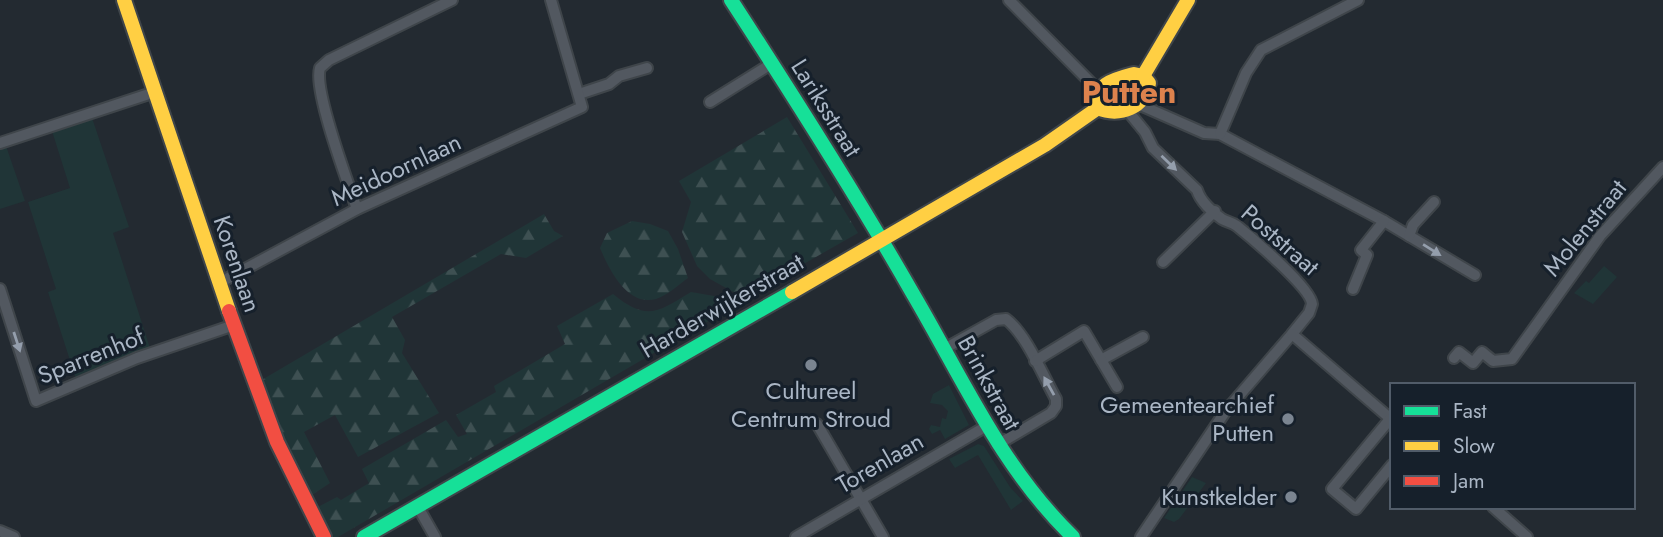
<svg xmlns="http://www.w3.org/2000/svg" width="1663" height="537" font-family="Jost,sans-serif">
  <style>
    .green { fill: #203537 }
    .forest { fill: url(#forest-firs) }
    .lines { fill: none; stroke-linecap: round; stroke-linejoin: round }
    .street-casing { stroke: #3f454a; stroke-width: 14 }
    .fast-casing { stroke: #3f454a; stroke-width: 18 }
    .slow-casing { stroke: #3f454a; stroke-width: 18 }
    .jam-casing { stroke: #3f454a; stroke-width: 18 }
    .street { stroke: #525860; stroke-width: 10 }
    .fast { stroke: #16e098; stroke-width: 14 }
    .slow { stroke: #ffcf43; stroke-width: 14 }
    .jam { stroke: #f24e42; stroke-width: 14 }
    .oneway { fill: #949eac }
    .poi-dot { fill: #7b8591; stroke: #16202b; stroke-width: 2.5 }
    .labels { text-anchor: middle; stroke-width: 6; stroke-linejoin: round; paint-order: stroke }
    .street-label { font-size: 24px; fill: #aab6c5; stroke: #16202b }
    .poi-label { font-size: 24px; fill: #aab6c5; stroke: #16202b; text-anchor: end }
    .district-label { font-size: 32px; font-weight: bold; fill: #dd824d; stroke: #16202b }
  </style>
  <defs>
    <pattern id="forest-firs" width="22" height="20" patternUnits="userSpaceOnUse" patternTransform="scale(1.75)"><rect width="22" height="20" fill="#203537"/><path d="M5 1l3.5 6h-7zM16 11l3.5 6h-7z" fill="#3e5052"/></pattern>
  </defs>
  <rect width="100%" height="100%" fill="#232a31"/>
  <g class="green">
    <path d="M92,118L129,227L113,233L150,348L76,379L48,292L56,289L28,202L70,188L52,131Z"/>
    <path d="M6,146L25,201L0,209V148Z"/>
    <path d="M1604,266L1617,277L1593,304L1574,293L1586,281L1589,283Z"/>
    <path d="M949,385L969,425L945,439L940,430L932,434L929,429L931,425L940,427L942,418L946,419L948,411L942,405L930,403L933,394Z"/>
    <path d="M978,444L984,446L1010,487L1023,501L1011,510L978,455L955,468L949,459Z"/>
    <path d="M1192,477L1206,483L1179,519L1174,522L1164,518Z"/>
  </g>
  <g class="forest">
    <path d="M787,117L858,233L744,298L710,279L697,266L682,232L691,202L679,181Z"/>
    <path d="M544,214L554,231L563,236L526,258L501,254L392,317L405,340L402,353L439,413L358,457L335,415L304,432L330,483L312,495L286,443L260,381Z"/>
    <path d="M632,221L650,224L668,231L678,249L688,278C678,285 668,295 656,299C627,307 609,269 600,248L607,233Z"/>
    <path d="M691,292L714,296L731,308L338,537H328L314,509L337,497L341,500L369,483L362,469L446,420L458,437L467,434L456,415L496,392L494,386L565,344L557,326L613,294C647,322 658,312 691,292Z"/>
  </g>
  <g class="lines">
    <defs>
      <g id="street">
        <path d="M1009,0L1098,90"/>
        <path d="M579,94L609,84L619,76L647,68"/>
        <path d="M710,102L771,64"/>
        <path d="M1138,104L1204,133L1220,134L1384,221L1475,275"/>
        <path d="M1127,110L1145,132L1153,148L1197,190C1200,201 1213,213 1222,219C1227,222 1232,222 1237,226C1252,238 1311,288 1312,304L1309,313L1292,334L1225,412L1141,537"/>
        <path d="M1220,134L1246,73L1261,50L1358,0"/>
        <path d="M0,143L155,92"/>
        <path d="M357,209C348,183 313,90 320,68L329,60L452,0"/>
        <path d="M1409,236L1413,225L1434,202"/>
        <path d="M1163,262L1215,211"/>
        <path d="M219,283L357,209L582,107L551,0"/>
        <path d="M0,289L36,401L137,358L234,325"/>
        <path d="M1353,289L1367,255L1361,250L1384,221"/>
        <path d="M1292,334L1392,420"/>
        <path d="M944,349L996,320L1006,319C1027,335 1043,376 1056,399V406L1051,413L997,445"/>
        <path d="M1454,358L1459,352L1473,363L1482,352L1493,361L1512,359L1600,236L1663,167"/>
        <path d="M1101,360L1143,337"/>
        <path d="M1035,361L1084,331L1117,387"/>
        <path d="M1390,419L1332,489L1356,509L1392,465"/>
        <path d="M817,424L883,537"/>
        <path d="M418,507L435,537"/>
        <path d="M1493,507L1527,537"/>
        <path d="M0,531L14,537"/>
        <path d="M796,537L985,427"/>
      </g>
      <g id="fast">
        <path d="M731,0C794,97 856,194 913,294C963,379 1001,467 1073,537"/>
        <path d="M364,537L792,292"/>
      </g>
      <g id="slow">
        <path d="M124,0L229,311"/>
        <path d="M1134,74L1143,76L1149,83C1146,107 1119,118 1098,108C1092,84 1115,79 1134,74Z"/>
        <path d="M1143,76L1188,0"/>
        <path d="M792,292L1045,145L1098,108"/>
      </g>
      <path id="jam" d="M229,311L277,442L324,537"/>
    </defs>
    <use href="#street" class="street-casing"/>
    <use href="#fast" class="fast-casing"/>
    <use href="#slow" class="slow-casing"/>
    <use href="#jam" class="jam-casing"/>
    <use href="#street" class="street"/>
    <use href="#fast" class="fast"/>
    <use href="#slow" class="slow"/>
    <use href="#jam" class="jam"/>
  </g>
  <defs><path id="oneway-solid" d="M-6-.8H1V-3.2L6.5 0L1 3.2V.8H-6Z" transform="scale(1.75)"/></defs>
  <g class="oneway">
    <use href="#oneway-solid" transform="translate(1169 163) rotate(44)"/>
    <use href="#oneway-solid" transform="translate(1432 250) rotate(32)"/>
    <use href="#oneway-solid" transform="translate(17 342) rotate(72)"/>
    <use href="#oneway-solid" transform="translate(1049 386) rotate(-119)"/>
  </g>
  <g class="poi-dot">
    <circle cx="811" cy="365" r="7"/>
    <circle cx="1288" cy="419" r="7"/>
    <circle cx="1291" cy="497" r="7"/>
  </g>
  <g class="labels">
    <g class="street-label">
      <text transform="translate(826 108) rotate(58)" y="8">Lariksstraat</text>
      <text transform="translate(396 170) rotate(-25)" y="8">Meidoornlaan</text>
      <text transform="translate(1585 228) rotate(-51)" y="8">Molenstraat</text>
      <text transform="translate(1280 240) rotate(41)" y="8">Poststraat</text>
      <text transform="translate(237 264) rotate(71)" y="8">Korenlaan</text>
      <text transform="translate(722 306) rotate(-30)" y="8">Harderwijkerstraat</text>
      <text transform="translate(91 356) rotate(-22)" y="8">Sparrenhof</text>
      <text transform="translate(989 383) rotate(61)" y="8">Brinkstraat</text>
      <text transform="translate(880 463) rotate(-30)" y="8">Torenlaan</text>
    </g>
    <g class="poi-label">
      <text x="811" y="399" text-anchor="middle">Cultureel<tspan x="811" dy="28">Centrum Stroud</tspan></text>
      <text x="1274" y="413">Gemeentearchief<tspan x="1274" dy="28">Putten</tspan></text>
      <text x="1277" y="505">Kunstkelder</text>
    </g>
    <g class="district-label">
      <text x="1129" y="103">Putten</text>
    </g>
  </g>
  <rect x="1390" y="383" width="245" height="126" fill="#16202b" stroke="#515c69" stroke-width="2"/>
  <rect x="1404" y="406" width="35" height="10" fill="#16e098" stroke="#515c69" stroke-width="2"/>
  <text x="1453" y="418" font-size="21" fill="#aab6c5">Fast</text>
  <rect x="1404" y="441" width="35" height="10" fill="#ffcf43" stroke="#515c69" stroke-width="2"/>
  <text x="1453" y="453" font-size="21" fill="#aab6c5">Slow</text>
  <rect x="1404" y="476" width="35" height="10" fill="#f24e42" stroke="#515c69" stroke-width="2"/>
  <text x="1453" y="488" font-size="21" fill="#aab6c5">Jam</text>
</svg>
